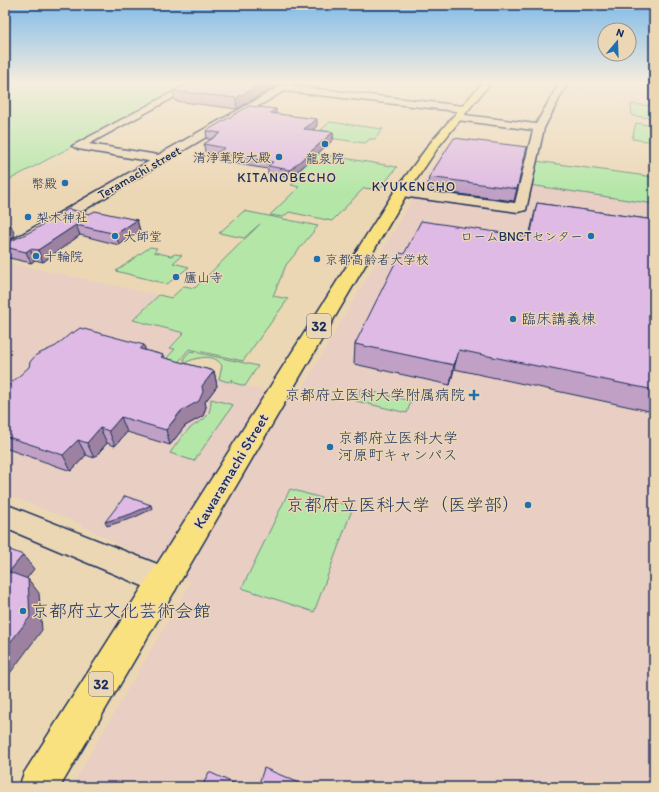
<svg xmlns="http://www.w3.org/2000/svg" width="659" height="792" font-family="Itim,'Klee One',sans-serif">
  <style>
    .built { fill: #e8cec3 }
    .green { fill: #b4e7a7; stroke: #688b82 }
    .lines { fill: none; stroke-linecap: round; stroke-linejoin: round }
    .minor-casing { stroke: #1b2f5e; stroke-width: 3 }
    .tertiary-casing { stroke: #1b2f5e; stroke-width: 3 }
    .primary-casing { stroke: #1b2f5e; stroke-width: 3 }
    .minor { fill: #ecd7b5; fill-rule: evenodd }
    .tertiary { fill: #ecd7b5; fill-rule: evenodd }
    .primary { fill: #fae180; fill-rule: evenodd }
    .wall { fill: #c0a0c4; stroke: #1b2f5e }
    .shaded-wall { fill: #9c82a0; stroke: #1b2f5e }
    .building { fill: #dfbae4; stroke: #1b2f5e }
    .poi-dot { fill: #1f6fb2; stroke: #ecd7b5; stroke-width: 1.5 }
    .labels { text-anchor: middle; stroke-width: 3; stroke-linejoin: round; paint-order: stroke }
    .far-poi-label { font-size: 13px; fill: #1b2f5e; stroke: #ecd7b5; text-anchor: start }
    .far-street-label { font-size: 13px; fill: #1b2f5e; stroke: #ecd7b5 }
    .far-neighbourhood-label { font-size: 13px; letter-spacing: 1px; fill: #1b2f5e; stroke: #ecd7b5 }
    .shield { fill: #ecd7b5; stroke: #5a6178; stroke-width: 1 }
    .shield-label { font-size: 14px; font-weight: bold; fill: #1b2f5e }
    .poi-label { font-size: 15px; fill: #1b2f5e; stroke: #ecd7b5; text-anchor: start }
    .street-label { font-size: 15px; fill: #1b2f5e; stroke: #ecd7b5 }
    .near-poi-label { font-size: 18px; fill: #1b2f5e; stroke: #ecd7b5; text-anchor: end }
  </style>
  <rect width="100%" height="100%" fill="#ecd7b5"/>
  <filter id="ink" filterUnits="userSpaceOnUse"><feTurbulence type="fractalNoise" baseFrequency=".025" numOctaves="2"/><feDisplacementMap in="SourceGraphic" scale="8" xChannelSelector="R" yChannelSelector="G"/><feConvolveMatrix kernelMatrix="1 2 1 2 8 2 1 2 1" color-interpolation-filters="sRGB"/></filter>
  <g filter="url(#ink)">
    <g class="built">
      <path d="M567,84L654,94V120L624,117L627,103L561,95Z"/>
      <path d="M444,146L537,158L530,185L654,204V787H71L191,582L73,521L5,494V262L158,295L131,321L181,333L169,348L174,349L161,364L296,399Z"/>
    </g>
    <g class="green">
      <path d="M5,82H194L5,182Z"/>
      <path d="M631,104L653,106L654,118L632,116Z"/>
      <path d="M330,122L383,129L375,139H370L365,143L314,136Z"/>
      <path d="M636,123L654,126V142L632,139Z"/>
      <path d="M308,152L397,167L379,190L364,188L332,221L289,212L283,217L270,215L299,187L291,185L305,171L298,178L292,177L311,160L304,159Z"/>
      <path d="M536,161L654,177V204L530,185Z"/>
      <path d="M244,211L318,226L286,265L273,296L288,299L243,361L189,349L175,366L163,362L175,349L170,348L184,333L133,320L159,295L171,298L184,286L195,288L260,224L244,238L219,233Z"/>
      <path d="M150,247L157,248L154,252L171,256L175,254L182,255L173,263L189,267L167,284L116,271Z"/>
      <path d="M190,351L258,366L245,386L231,382L233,379L228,382L219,379L222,366C215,352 195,358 184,363V358Z"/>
      <path d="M361,389L411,401L407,413L356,401Z"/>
      <path d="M211,399L233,405L194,461L170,453C175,446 181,437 188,430C200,419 211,422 211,399Z"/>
      <path d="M290,489L353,507L314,612L242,588Z"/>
    </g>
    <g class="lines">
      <defs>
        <g id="minor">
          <path d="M192,82H202L89,144L158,155L288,82H297L292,86L464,106L469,109L464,112L284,91L164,162L160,163L78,149L72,146Z"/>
          <path d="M560,82H568L544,128L526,210L518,212L401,196L396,195L394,192L396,189L401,188L515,203L533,130L457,120L452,117L457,114L536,124Z"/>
        </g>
        <g id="tertiary">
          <path d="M160,155L164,156L166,159L164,162L11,254L5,256V244Z"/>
          <path d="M5,504L175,571L179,581L175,591L164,595L5,528Z"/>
        </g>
        <path id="primary" d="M483,82H491L439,146L408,192L60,787H19L24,773L394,192L431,142Z"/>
      </defs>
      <use href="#minor" class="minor-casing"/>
      <use href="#tertiary" class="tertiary-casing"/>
      <use href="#primary" class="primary-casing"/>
      <use href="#minor" class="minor"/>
      <use href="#tertiary" class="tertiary"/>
      <use href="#primary" class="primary"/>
    </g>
    <g class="wall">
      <path d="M191,82H279V84L237,109L175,101L173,91Z"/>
      <path d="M276,114L317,126L312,130L333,132V140L290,178L268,174V169L218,161L216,154L205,152L204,144L212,139H207L206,131Z"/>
      <path d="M527,147L514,201L427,190L429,177Z"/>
      <path d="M537,203L654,220V412L454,369L450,385L354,364L355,344L529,236Z"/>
      <path d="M89,214L137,220L140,231L119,245L80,235L43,262L35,260L31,263L5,257V244Z"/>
      <path d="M144,345L145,350L163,355L164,358L214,371L217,386L205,402L206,407L203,416L185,426L170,445L127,432L115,446L107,443L94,458L86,455L71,471L5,448V387Z"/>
    </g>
    <g class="shaded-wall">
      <path d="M266,82H279V84L237,109L236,98Z"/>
      <path d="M276,109V116L270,113Z"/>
      <path d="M317,119V126L305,136L304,129Z"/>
      <path d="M333,132V140L290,178V170Z"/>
      <path d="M5,213L8,220L5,222Z"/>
      <path d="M137,220L140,231L119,245L116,234Z"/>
      <path d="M11,225L15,236L5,243V229Z"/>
      <path d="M76,225L80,235L43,262L38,250Z"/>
      <path d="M30,249L35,260L31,263L26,252Z"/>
      <path d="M144,345L148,360L140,349Z"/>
      <path d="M459,350L454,369L450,385L454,365Z"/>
      <path d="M214,371L217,386L205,402L206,407L203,416L185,426L170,445L166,430Z"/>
      <path d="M121,417L127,432L115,446L109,431Z"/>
      <path d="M100,428L107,443L94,458L87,443Z"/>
      <path d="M78,440L86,455L71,471L63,455Z"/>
      <path d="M151,505L152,509L133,518L107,526L105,522Z"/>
      <path d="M23,555L34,569L21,586L9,572Z"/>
      <path d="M28,579L39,593L42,630L5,680V649Z"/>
    </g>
    <g class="building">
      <path d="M191,82H266L236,98L173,91Z"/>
      <path d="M249,106L276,109L270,113L317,119L304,129L333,132L290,170L268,166L273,162L216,153L225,148L204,144L221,133L206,131Z"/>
      <path d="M454,138L527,147L517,189L429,177Z"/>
      <path d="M537,203L654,220V390L459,350L454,365L355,344L400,253L404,254L421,221L530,237Z"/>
      <path d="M68,209L89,214L95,211L137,220L116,234L76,225L38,250L30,249L26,252L5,247V244L34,230Z"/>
      <path d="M5,224L11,225L5,229Z"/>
      <path d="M80,328L144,345L140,349L163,355L161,357L214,371L202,386L203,392L199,401L181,411L166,430L121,417L109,431L100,428L87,443L78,440L63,455L5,436V387H7L29,367L30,362L36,355L56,346L71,333H73Z"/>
      <path d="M125,496L151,505L131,514L105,522Z"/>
      <path d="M5,548L23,555L9,572L28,579L30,617L5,649Z"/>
      <path d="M264,768L309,787H258Z"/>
      <path d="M209,772L242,787H202Z"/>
    </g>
  </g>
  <linearGradient id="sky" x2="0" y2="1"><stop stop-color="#80bbe7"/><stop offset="0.43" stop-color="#f6edde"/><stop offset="1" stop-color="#f6edde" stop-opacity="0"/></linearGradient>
  <rect width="659" height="192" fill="url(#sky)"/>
  <g class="poi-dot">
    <circle cx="325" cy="144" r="4"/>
    <circle cx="279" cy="157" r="4"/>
    <circle cx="65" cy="183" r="4"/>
    <circle cx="28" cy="217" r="4"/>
    <circle cx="115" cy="236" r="4"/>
    <circle cx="591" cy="236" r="4"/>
    <circle cx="36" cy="256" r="4"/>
    <circle cx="317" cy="259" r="4"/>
    <circle cx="176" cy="277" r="4"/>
    <circle cx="513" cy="319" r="4"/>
    <path d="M472 389h4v4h4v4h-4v4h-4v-4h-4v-4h4z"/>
    <circle cx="330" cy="447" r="4"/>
    <circle cx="528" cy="505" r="4"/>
    <circle cx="23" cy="611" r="4"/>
  </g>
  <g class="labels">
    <g class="far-poi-label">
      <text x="271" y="162" text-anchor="end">清浄華院大殿</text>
      <text x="325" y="163" text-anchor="middle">龍泉院</text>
      <text x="57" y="188" text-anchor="end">幣殿</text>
      <text x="36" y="222">梨木神社</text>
      <text x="123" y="241">大師堂</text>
      <text x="583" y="241" text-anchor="end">ロームBNCTセンター</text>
      <text x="44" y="261">十輪院</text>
      <text x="325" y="264">京都高齢者大学校</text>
      <text x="184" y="282">廬山寺</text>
    </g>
    <g class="far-street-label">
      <text transform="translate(139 172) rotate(-30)" y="5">Teramachi street</text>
    </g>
    <g class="far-neighbourhood-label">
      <text x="287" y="182">KITANOBECHO</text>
      <text x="414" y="191">KYUKENCHO</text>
    </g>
    <g class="shield">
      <rect x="307" y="314" width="24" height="24" rx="3"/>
      <rect x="89" y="672" width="24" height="24" rx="3"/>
    </g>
    <g class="shield-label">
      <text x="319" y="331">32</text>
      <text x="101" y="689">32</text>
    </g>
    <g class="poi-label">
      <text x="521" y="324">臨床講義棟</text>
      <text x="465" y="400" text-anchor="end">京都府立医科大学附属病院</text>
      <text x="338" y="443">京都府立医科大学<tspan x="338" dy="17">河原町キャンパス</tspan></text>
    </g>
    <g class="street-label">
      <text transform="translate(231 471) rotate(-59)" y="5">Kawaramachi Street</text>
    </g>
    <g class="near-poi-label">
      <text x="520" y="511">京都府立医科大学（医学部）</text>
      <text x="31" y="617" text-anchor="start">京都府立文化芸術会館</text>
    </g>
  </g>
  <rect width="659" height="792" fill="none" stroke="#ecd7b5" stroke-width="20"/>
  <rect x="10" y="10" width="639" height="772" fill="none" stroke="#1b2f5e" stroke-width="1.5" filter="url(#ink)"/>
  <g transform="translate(617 42) rotate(19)"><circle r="19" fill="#ecd7b5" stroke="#989492"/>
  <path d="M0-3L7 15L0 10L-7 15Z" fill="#1f6fb2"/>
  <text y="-6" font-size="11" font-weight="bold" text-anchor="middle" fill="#1b2f5e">N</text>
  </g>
</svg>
